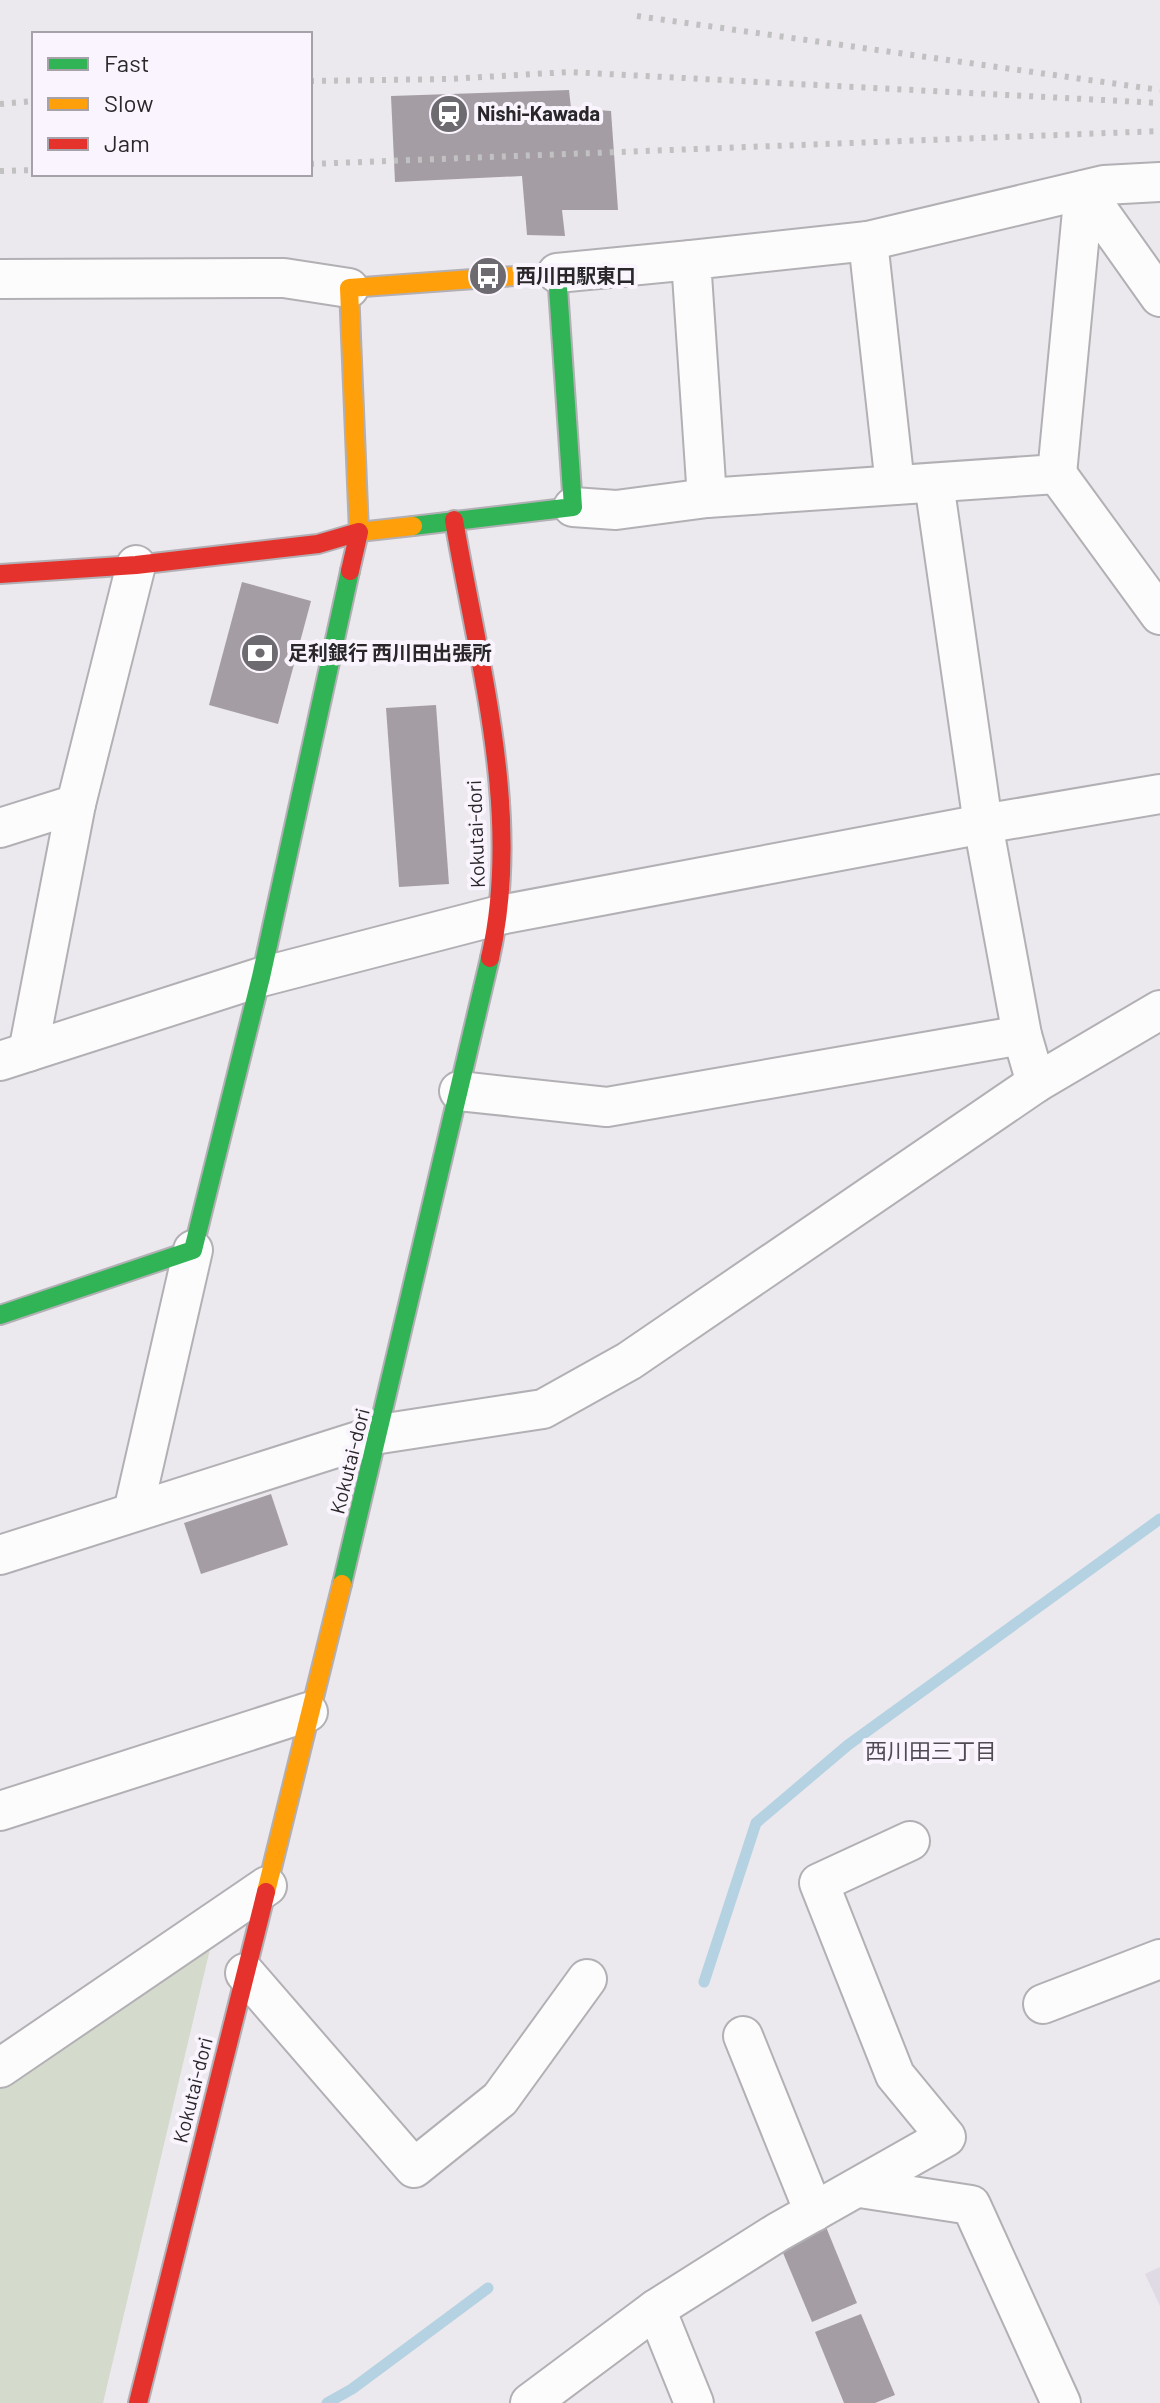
<svg xmlns="http://www.w3.org/2000/svg" width="1160" height="2403" font-family="Barlow,'Noto Sans JP',sans-serif">
  <style>
    .built { fill: #e0dae5 }
    .green { fill: #d4dacc }
    .lines { fill: none; stroke-linecap: round; stroke-linejoin: round }
    .stream { stroke: #b4d2e1; stroke-width: 11 }
    .building { fill: #a59da4 }
    .street-casing { stroke: #b2b0b4; stroke-width: 42 }
    .fast-casing { stroke: #b2b0b4; stroke-width: 22 }
    .slow-casing { stroke: #b2b0b4; stroke-width: 22 }
    .jam-casing { stroke: #b2b0b4; stroke-width: 22 }
    .street { stroke: #fcfcfc; stroke-width: 38 }
    .fast { stroke: #30b455; stroke-width: 18 }
    .slow { stroke: #ff9f0a; stroke-width: 18 }
    .jam { stroke: #e5322d; stroke-width: 18 }
    .rail { stroke: #c1c1c2; stroke-width: 6; stroke-dasharray: 4 8; stroke-linecap: butt }
    .labels { text-anchor: middle; stroke-width: 8; stroke-linejoin: round; paint-order: stroke }
    .poi-label { font-size: 20px; font-weight: bold; fill: #29272a; stroke: #f9f4fd; text-anchor: start }
    .street-label { font-size: 20px; fill: #29272a; stroke: #f9f4fd }
    .neighbourhood-label { font-size: 22px; fill: #504b53; stroke: #f9f4fd }
  </style>
  <rect width="100%" height="100%" fill="#ebe8ee"/>
  <path class="built" d="M1160,2267V2306L1145,2274Z"/>
  <path class="green" d="M214,1932L103,2403H0V2069Z"/>
  <g class="lines">
    <g class="stream">
      <path d="M704,1982L756,1823L848,1745L1160,1519"/>
      <path d="M327,2403L352,2389L488,2288"/>
    </g>
  </g>
  <g class="building">
    <path d="M569,90L571,108L611,111L618,210H562L565,236L527,235L522,176L395,182L391,96Z"/>
    <path d="M242,582L311,601L278,724L209,705Z"/>
    <path d="M436,705L449,884L399,887L386,708Z"/>
    <path d="M271,1494L288,1545L201,1574L184,1523Z"/>
    <path d="M824,2222L857,2303L812,2322L778,2241Z"/>
    <path d="M861,2314L895,2395L875,2403H844L815,2332Z"/>
  </g>
  <g class="lines">
    <defs>
      <g id="street">
        <path d="M868,241L895,485"/>
        <path d="M557,273L691,260"/>
        <path d="M0,279L284,278L349,288"/>
        <path d="M1057,474L1160,615"/>
        <path d="M934,483L983,824L1022,1035L1036,1083"/>
        <path d="M707,498L691,260L868,241L1104,185L1160,182"/>
        <path d="M573,507L616,510L707,498L1057,474L1084,190L1160,297"/>
        <path d="M0,828L76,804L136,565"/>
        <path d="M28,1052L76,804"/>
        <path d="M0,1061L261,977L500,915L983,824L1160,794"/>
        <path d="M459,1091L607,1107L1022,1035"/>
        <path d="M133,1512L193,1250"/>
        <path d="M0,1555L380,1434L543,1409L629,1361L1036,1083L1160,1010"/>
        <path d="M0,1811L308,1712"/>
        <path d="M245,1973L414,2168L500,2099L587,1979"/>
        <path d="M1043,2004L1160,1959"/>
        <path d="M743,2036L814,2212"/>
        <path d="M0,2068L267,1886"/>
        <path d="M860,2188L971,2205L1061,2403"/>
        <path d="M656,2309L778,2232L946,2137L895,2075L819,1883L910,1841"/>
        <path d="M530,2403L656,2309L694,2403"/>
      </g>
      <g id="fast">
        <path d="M413,526L573,507L557,273"/>
        <path d="M0,1315L193,1250L261,977L350,571"/>
        <path d="M342,1584L490,958"/>
      </g>
      <g id="slow">
        <path d="M413,526L359,532L349,288L557,273"/>
        <path d="M266,1892L342,1584"/>
      </g>
      <g id="jam">
        <path d="M454,520C478,662 523,814 490,958"/>
        <path d="M0,574L136,565L318,544L359,532L350,571"/>
        <path d="M138,2403L266,1892"/>
      </g>
    </defs>
    <use href="#street" class="street-casing"/>
    <use href="#fast" class="fast-casing"/>
    <use href="#slow" class="slow-casing"/>
    <use href="#jam" class="jam-casing"/>
    <use href="#street" class="street"/>
    <use href="#fast" class="fast"/>
    <use href="#slow" class="slow"/>
    <use href="#jam" class="jam"/>
    <g class="rail">
      <path d="M637,16L1160,90"/>
      <path d="M310,81L449,79L569,72L1160,103"/>
      <path d="M0,104L34,101"/>
      <path d="M310,164L1160,131"/>
      <path d="M0,171L34,170"/>
    </g>
  </g>
  <defs>
    <symbol id="station-disc" viewBox="-11 -11 22 22"><circle r="9.5" fill="#6d6b6f" stroke="#f9f4fd"/><path d="M-3-6H3Q5-6 5-4V2Q5 4 3 4L4.5 6H3L1.5 4h-3L-3 6H-4.5L-3 4Q-5 4-5 2V-4Q-5-6-3-6ZM-3.5-4v3h7v-3ZM-3.5 1v1.5H-2V1ZM2 1v1.5H3.5V1Z" fill="#fff"/></symbol>
    <symbol id="bus-disc" viewBox="-11 -11 22 22"><circle r="9.5" fill="#6d6b6f" stroke="#f9f4fd"/><path d="M-5-6H5V4H4V6H2V4H-2V6H-4V4H-5ZM-3.5-4V0h7V-4ZM-3.5 1.2v1.5H-2V1.2ZM2 1.2v1.5H3.5V1.2Z" fill="#fff"/></symbol>
    <symbol id="bank-disc" viewBox="-11 -11 22 22"><circle r="9.5" fill="#6d6b6f" stroke="#f9f4fd"/><path d="M-6-4H6V4H-6ZM0-2.3a2.3 2.3 0 1 0 0 4.6a2.3 2.3 0 1 0 0-4.6Z" fill="#fff"/></symbol>
  </defs>
  <g fill-rule="evenodd">
    <use href="#station-disc" x="427" y="92" width="44" height="44"/>
    <use href="#bus-disc" x="466" y="254" width="44" height="44"/>
    <use href="#bank-disc" x="238" y="631" width="44" height="44"/>
  </g>
  <g class="labels">
    <g class="poi-label">
      <text x="477" y="121">Nishi-Kawada</text>
      <text x="516" y="283">西川田駅東口</text>
      <text x="288" y="660">足利銀行 西川田出張所</text>
    </g>
    <g class="street-label">
      <text transform="translate(476 834) rotate(-92)" y="7">Kokutai-dori</text>
      <text transform="translate(350 1461) rotate(-76)" y="7">Kokutai-dori</text>
      <text transform="translate(193 2090) rotate(-76)" y="7">Kokutai-dori</text>
    </g>
    <g class="neighbourhood-label">
      <text x="931" y="1759">西川田三丁目</text>
    </g>
  </g>
  <rect x="32" y="32" width="280" height="144" fill="#f9f4fd" stroke="#a6a2a9" stroke-width="2"/>
  <rect x="48" y="58" width="40" height="12" fill="#30b455" stroke="#a6a2a9" stroke-width="2"/>
  <text x="104" y="72" font-size="24" fill="#29272a">Fast</text>
  <rect x="48" y="98" width="40" height="12" fill="#ff9f0a" stroke="#a6a2a9" stroke-width="2"/>
  <text x="104" y="112" font-size="24" fill="#29272a">Slow</text>
  <rect x="48" y="138" width="40" height="12" fill="#e5322d" stroke="#a6a2a9" stroke-width="2"/>
  <text x="104" y="152" font-size="24" fill="#29272a">Jam</text>
</svg>
